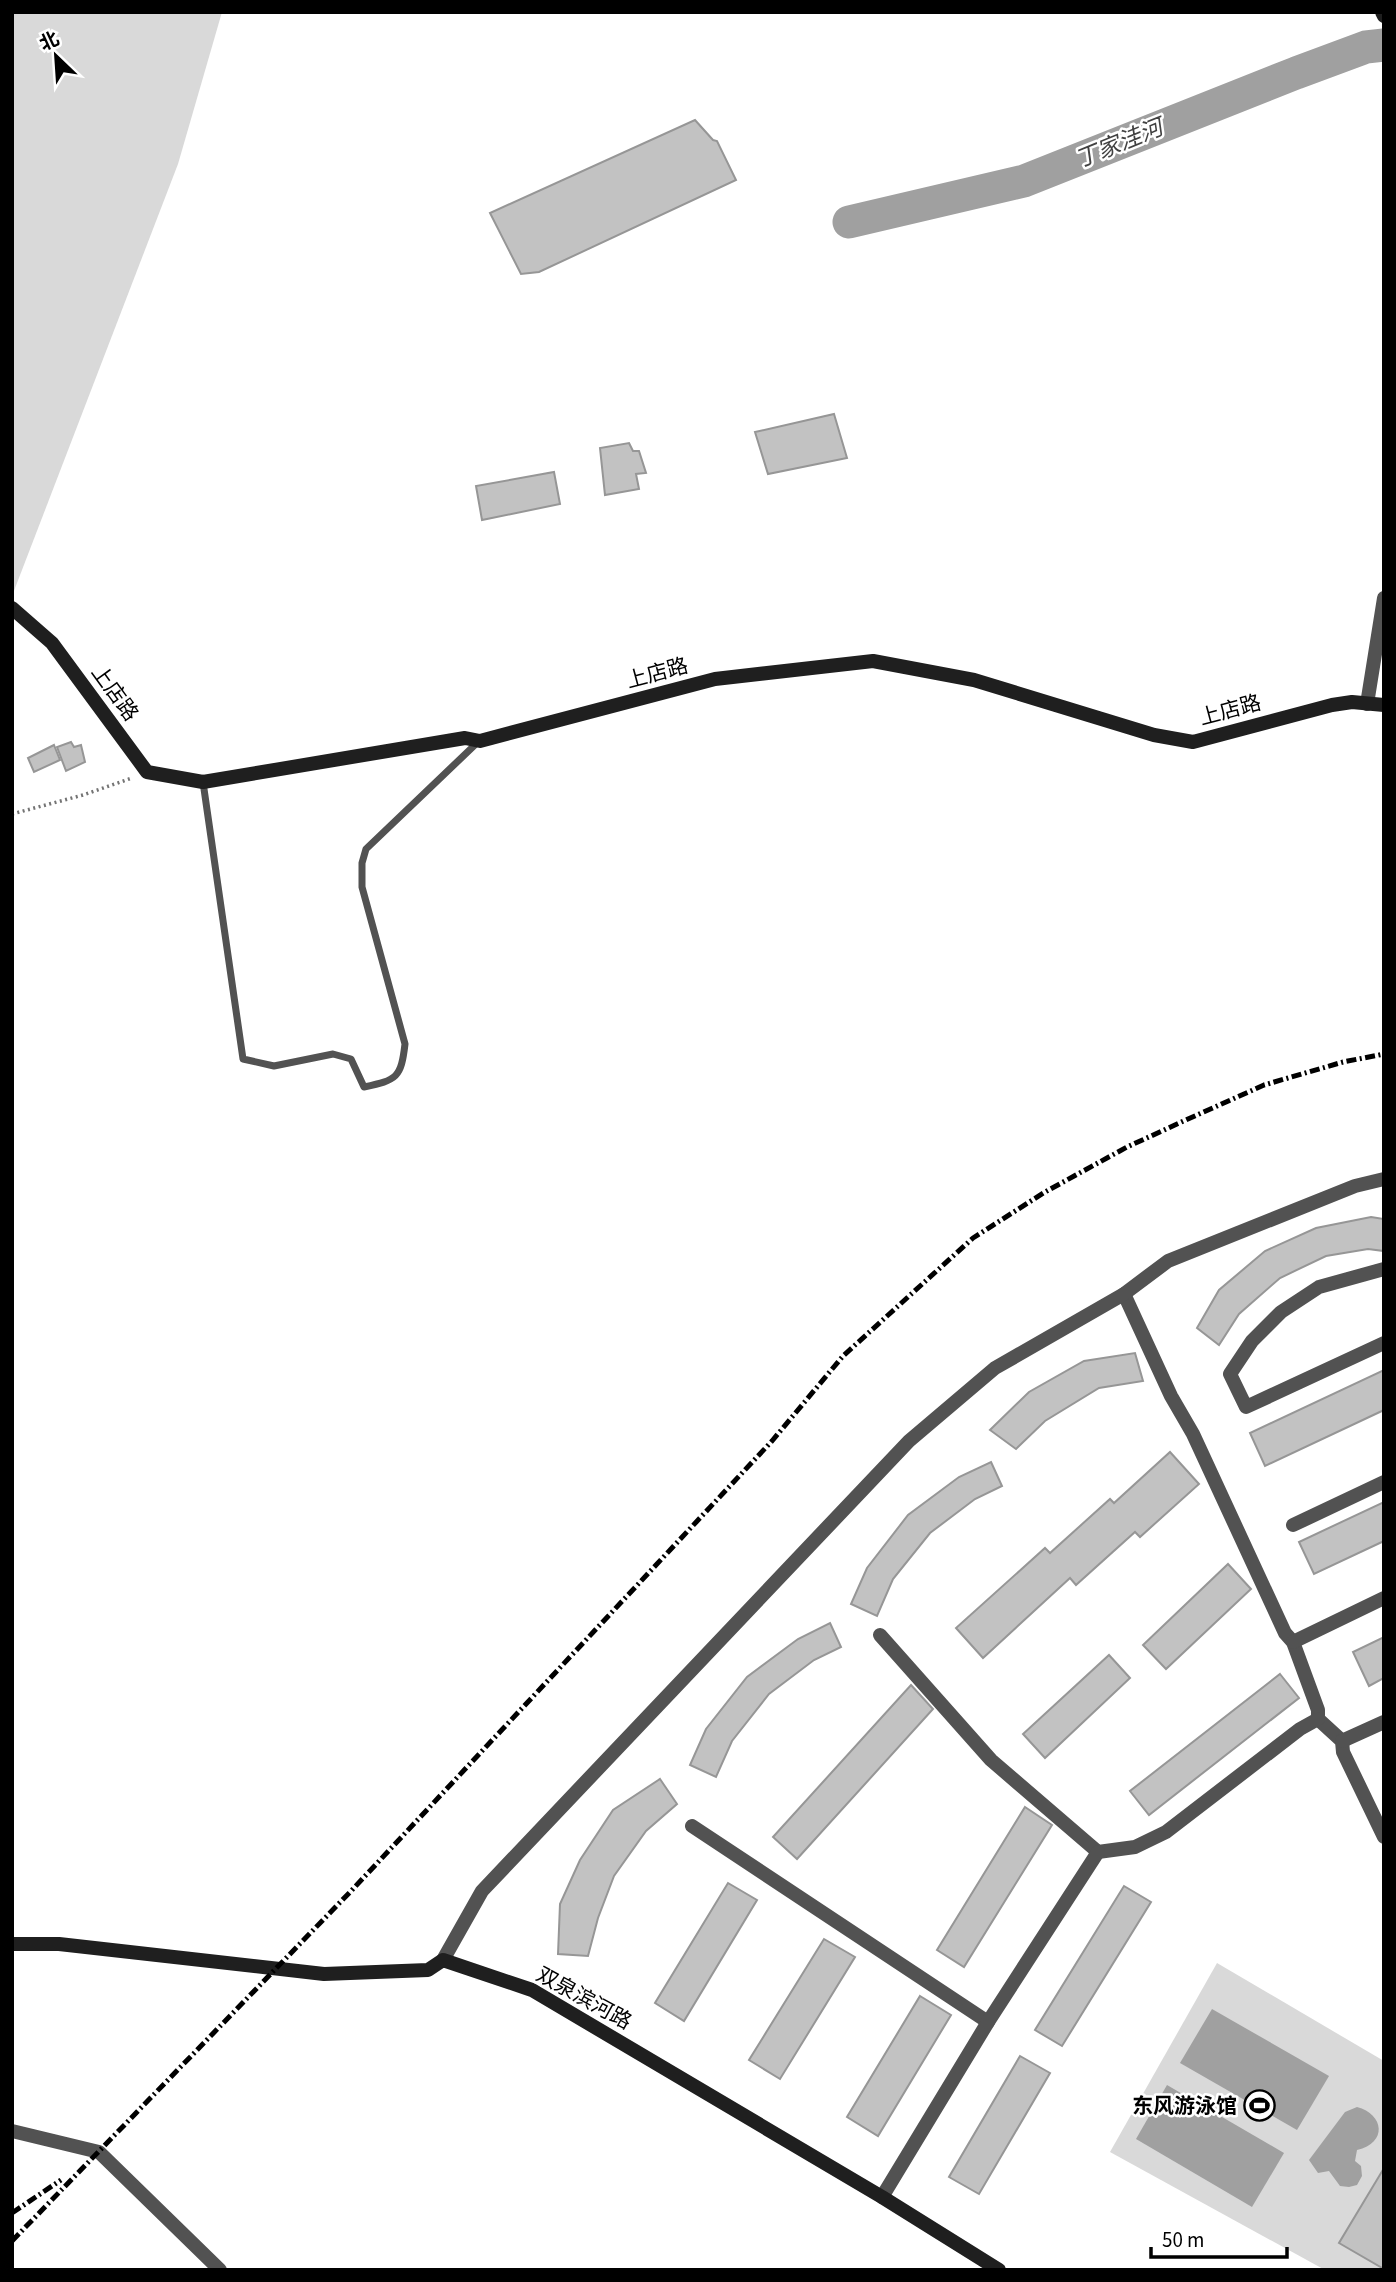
<svg xmlns="http://www.w3.org/2000/svg" width="1396" height="2282" font-family="'Source Sans 3','Noto Sans SC',sans-serif">
  <style>
    .green { fill: #d9d9d9 }
    .water { fill: #a0a0a0 }
    .lines { fill: none; stroke-linecap: round; stroke-linejoin: round }
    .river { stroke: #a0a0a0; stroke-width: 33 }
    .building { fill: #c2c2c2; stroke: #969696; stroke-width: 2 }
    .path { stroke: #747474; stroke-width: 3.5; stroke-dasharray: 2 3.5; stroke-linecap: butt }
    .lane { stroke: #525252; stroke-width: 7 }
    .street { stroke: #525252; stroke-width: 14 }
    .secondary { stroke: #1f1f1f; stroke-width: 14 }
    .rail { stroke: #000; stroke-width: 5; stroke-dasharray: 10 3.5 2 3.5; stroke-linecap: butt }
    .labels { text-anchor: middle; stroke-width: 5; stroke-linejoin: round; paint-order: stroke }
    .street-label { font-size: 21px; fill: #000; stroke: #fff }
    .poi-label { font-size: 21px; font-weight: bold; fill: #000; stroke: #fff; text-anchor: end }
    .water-label { font-size: 23px; font-style: italic; fill: #414141; stroke: #fff }
  </style>
  <rect width="100%" height="100%" fill="#fff"/>
  <g class="green">
    <path d="M12,12H222L178,164L12,596Z"/>
    <path d="M1217,1963L1384,2061V2270H1325L1110,2152Z"/>
  </g>
  <g class="water">
    <path d="M1212,2009L1329,2076L1297,2130L1180,2063Z"/>
    <path d="M1167,2085L1284,2153L1252,2207L1136,2139Z"/>
    <path d="M1357,2107C1384,2114 1388,2143 1357,2150L1355,2161L1361,2166L1362,2176L1357,2185L1349,2187L1340,2186L1329,2171L1318,2173L1309,2160L1345,2112Z"/>
  </g>
  <g class="lines">
    <path class="river" d="M849,222L1024,181L1296,73L1366,47L1384,45"/>
  </g>
  <g class="building">
    <path d="M695,120L713,140L717,141L736,180L539,272L521,274L490,213Z"/>
    <path d="M834,414L847,458L768,474L755,432Z"/>
    <path d="M629,443L633,451H639L646,473L636,474L639,489L605,495L600,448Z"/>
    <path d="M554,472L560,504L482,520L476,486Z"/>
    <path d="M71,742L74,747L81,745L85,762L66,771L57,747Z"/>
    <path d="M54,745L60,760L34,772L28,758Z"/>
    <path d="M1371,1217L1384,1219V1251L1368,1249L1326,1256L1280,1278L1239,1314L1219,1345L1197,1328L1219,1290L1265,1251L1316,1228Z"/>
    <path d="M1135,1353L1143,1381L1099,1388L1045,1421L1016,1449L990,1430L1029,1392L1084,1361Z"/>
    <path d="M1384,1370V1410L1265,1466L1250,1433Z"/>
    <path d="M1170,1452L1199,1484L1140,1537L1135,1532L1076,1585L1070,1578L983,1658L956,1628L1045,1548L1050,1553L1110,1499L1114,1503Z"/>
    <path d="M991,1462L1002,1486L975,1499L930,1533L893,1579L877,1616L851,1604L867,1568L908,1515L959,1477Z"/>
    <path d="M1384,1502V1541L1314,1574L1299,1542Z"/>
    <path d="M1228,1564L1251,1589L1166,1669L1143,1645Z"/>
    <path d="M830,1623L841,1647L814,1660L769,1694L732,1741L716,1777L690,1765L706,1729L747,1677L798,1639Z"/>
    <path d="M1384,1637V1678L1369,1686L1353,1652Z"/>
    <path d="M1109,1655L1130,1678L1045,1758L1023,1734Z"/>
    <path d="M1280,1674L1299,1698L1149,1815L1130,1791Z"/>
    <path d="M911,1685L933,1709L797,1859L773,1837Z"/>
    <path d="M660,1779L677,1804L646,1831L614,1876L598,1918L588,1956L558,1954L560,1904L580,1860L613,1810Z"/>
    <path d="M1025,1807L1052,1825L964,1967L937,1950Z"/>
    <path d="M728,1883L757,1900L684,2021L655,2003Z"/>
    <path d="M1124,1886L1151,1902L1062,2046L1035,2030Z"/>
    <path d="M824,1939L855,1957L780,2079L749,2060Z"/>
    <path d="M920,1996L951,2015L878,2136L847,2117Z"/>
    <path d="M1020,2056L1050,2073L979,2194L949,2177Z"/>
    <path d="M1384,2168V2269L1339,2243Z"/>
  </g>
  <g class="lines">
    <path class="path" d="M12,814L83,795L132,778"/>
    <path class="lane" d="M203,782L243,1059L274,1066L333,1054L351,1059L364,1087C397,1080 401,1078 405,1044L362,887V863L366,849L479,741"/>
    <g class="street">
      <path d="M1367,704L1384,598"/>
      <path d="M1384,1269L1319,1287L1281,1312L1252,1341L1230,1374L1246,1407L1384,1343"/>
      <path d="M1124,1294L1171,1396L1193,1434L1285,1633L1293,1642L1318,1710V1719L1342,1741L1343,1752L1384,1837"/>
      <path d="M1293,1525L1384,1482"/>
      <path d="M880,1635L991,1760L1098,1852L1135,1847L1166,1832L1300,1729L1318,1719"/>
      <path d="M1293,1642L1384,1598"/>
      <path d="M1342,1741L1384,1722"/>
      <path d="M692,1826L988,2022"/>
      <path d="M443,1960L482,1891L909,1441L995,1368L1124,1294L1168,1261L1355,1186L1384,1179"/>
      <path d="M12,2131L99,2152L220,2270"/>
      <path d="M882,2197L988,2022L1098,1852"/>
    </g>
    <g class="secondary">
      <path d="M1382,12L1384,16"/>
      <path d="M12,608L52,643L147,772L203,782L465,738L480,741L715,679L873,661L974,680L1154,735L1193,742L1332,705L1352,702L1384,705"/>
      <path d="M12,1944H59L324,1974L428,1970L443,1960L532,1990L882,2197L999,2270"/>
    </g>
    <g class="rail">
      <path d="M12,2213L61,2180"/>
      <path d="M12,2241L352,1890L772,1441L843,1356L973,1238L1045,1192L1127,1147L1188,1119L1264,1085L1343,1062L1384,1054"/>
    </g>
  </g>
  <defs>
    <symbol id="stadium-ring" viewBox="-11 -11 22 22"><circle r="9.5" fill="#fff" stroke="#000" stroke-width="1.5"/><path d="M0-5a6.5 5 0 1 0 0 10a6.5 5 0 1 0 0-10ZM-3.5-1.8h7v3.6h-7Z" fill="#000"/></symbol>
  </defs>
  <g fill-rule="evenodd">
    <use href="#stadium-ring" x="1242" y="2088" width="35" height="35"/>
  </g>
  <g class="labels">
    <g class="street-label">
      <text transform="translate(657 673) rotate(-15)" y="7">上店路</text>
      <text transform="translate(115 693) rotate(54)" y="7">上店路</text>
      <text transform="translate(1230 710) rotate(-15)" y="7">上店路</text>
      <text transform="translate(584 1998) rotate(29)" y="7">双泉滨河路</text>
    </g>
    <g class="poi-label">
      <text x="1237" y="2113">东风游泳馆</text>
    </g>
    <g class="water-label">
      <text transform="translate(1119 143) rotate(-22)" y="8">丁家洼河</text>
    </g>
  </g>
  <rect width="1396" height="2282" fill="none" stroke="#000000" stroke-width="28"/>
  <g transform="translate(56 56) rotate(335)" stroke="#ffffff" stroke-width="5" paint-order="stroke">
  <path d="M0-5L12 26L0 18L-12 26Z" fill="#000000"/>
  <text y="-10" font-size="19" font-weight="bold" text-anchor="middle" fill="#000000">北</text>
  </g>
  <path d="M1151 2247v10h136v-10" fill="none" stroke="#000000" stroke-width="3.5"/>
  <text x="1162" y="2247" font-size="21" fill="#000000" stroke="#ffffff" stroke-width="5" paint-order="stroke">50 m</text>
</svg>
